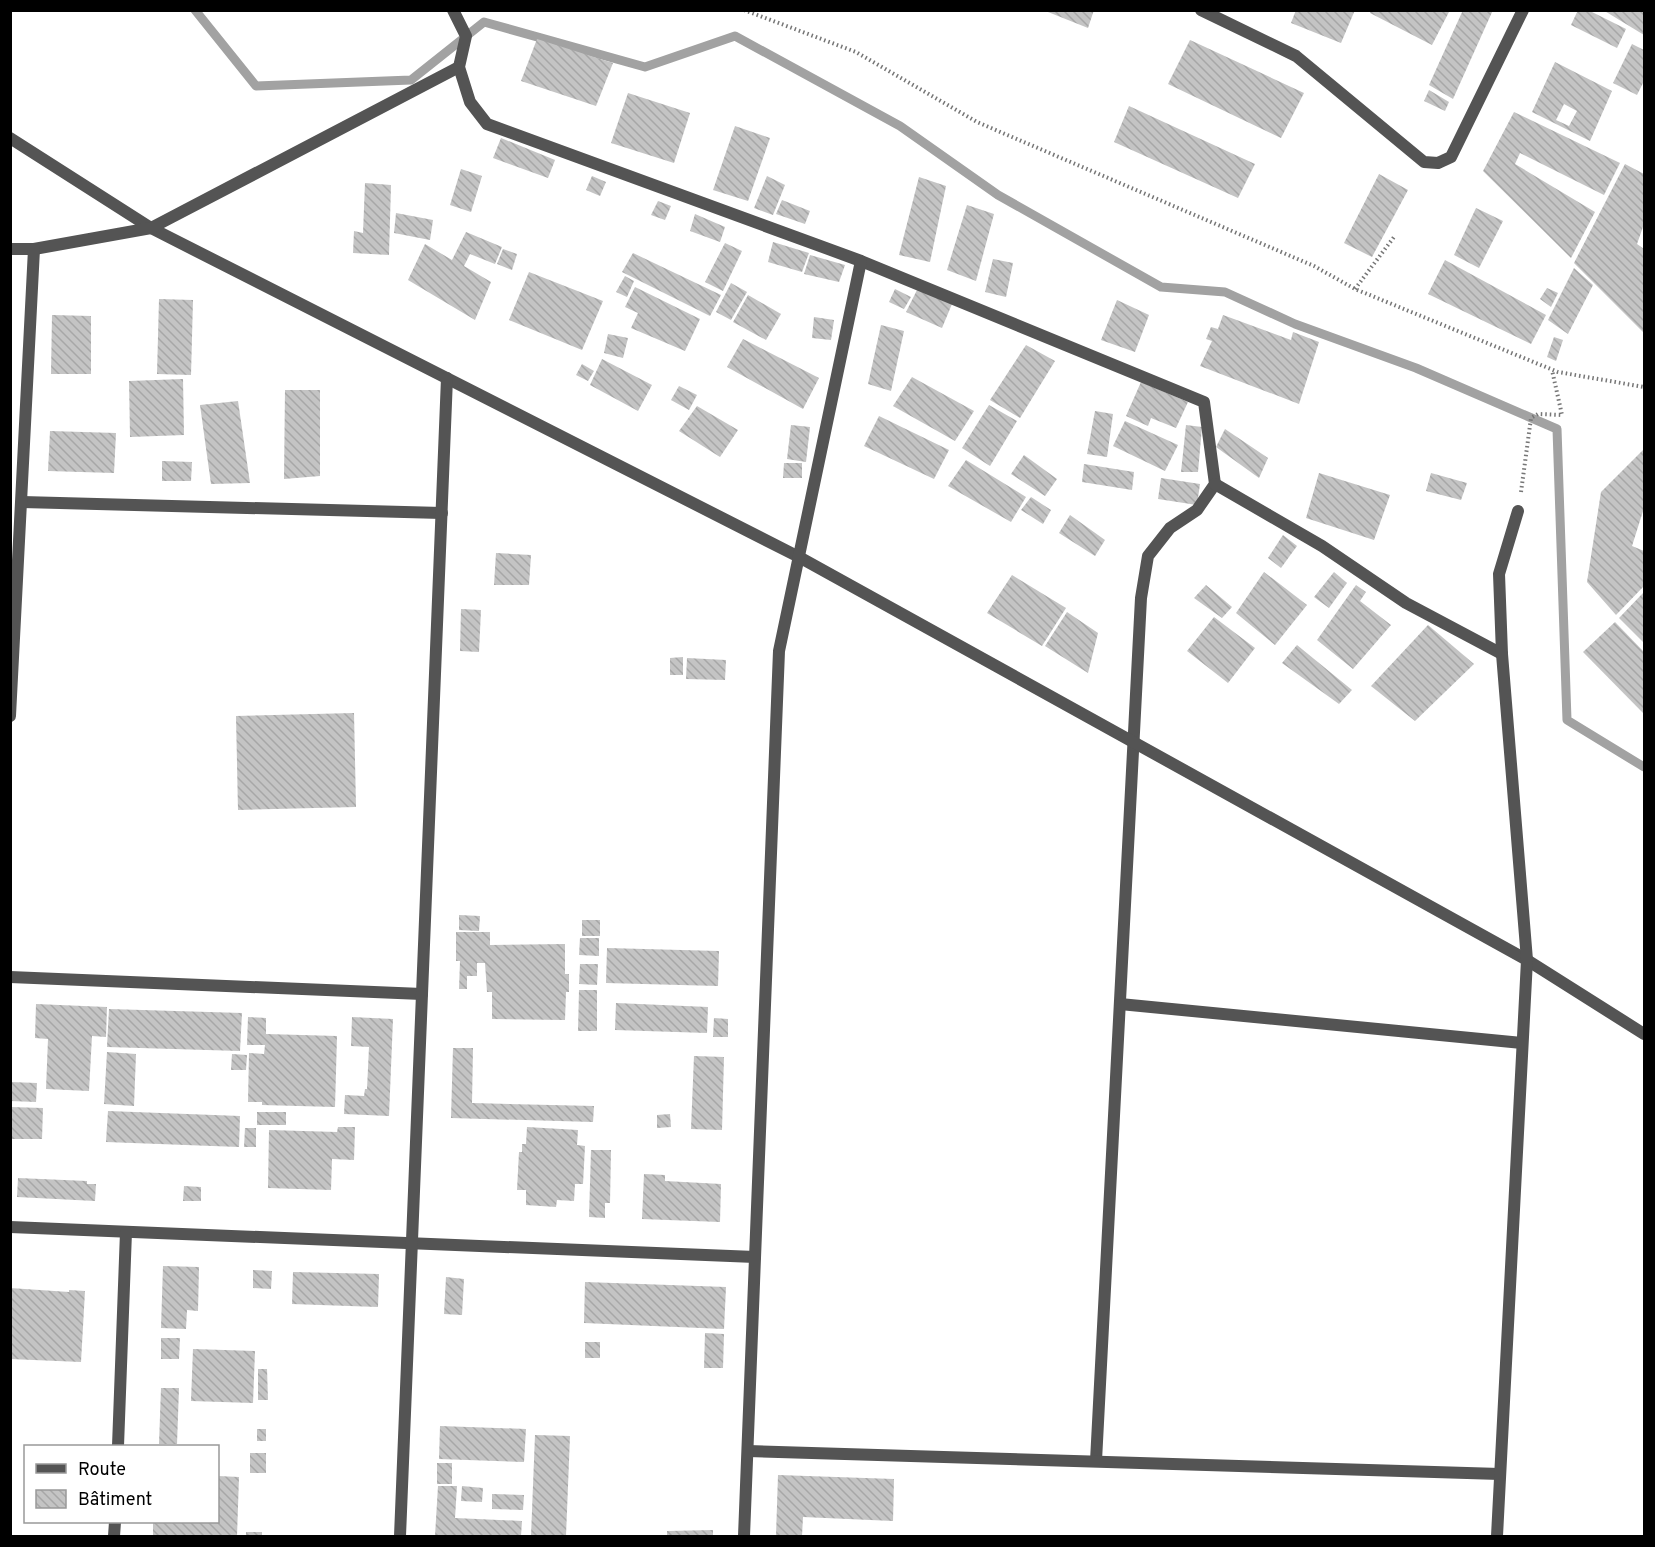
<svg xmlns="http://www.w3.org/2000/svg" width="1655" height="1547" font-family="Overpass,sans-serif">
  <style>
    .lines { fill: none; stroke-linecap: round; stroke-linejoin: round }
    .stream { stroke: #a2a2a2; stroke-width: 9 }
    .building { fill: url(#building-back-hatch); fill-rule: evenodd }
    .path { stroke: #767676; stroke-width: 4; stroke-dasharray: 1.5 3; stroke-linecap: butt }
    .minor { stroke: #545454; stroke-width: 12 }
  </style>
  <defs>
    <pattern id="building-back-hatch" width="6" height="6" patternUnits="userSpaceOnUse" patternTransform="scale(1.5)"><rect width="6" height="6" fill="#c4c4c4"/><path d="M-1 5l2 2M0 0l6 6M5-1l2 2" fill="none" stroke="#a7a7a7"/></pattern>
  </defs>
  <rect width="100%" height="100%" fill="#fff"/>
  <g class="lines">
    <path class="stream" d="M195,10L256,86L411,80L484,22L645,67L735,36L900,126L998,195L1161,287L1225,292L1295,324L1416,368L1557,429L1567,720L1644,767"/>
  </g>
  <g class="building">
    <path d="M1043,10H1094L1088,28Z"/>
    <path d="M1296,10H1355L1341,43L1291,23Z"/>
    <path d="M1371,10H1450L1432,45L1370,13Z"/>
    <path d="M1463,10H1493L1453,99L1429,85Z"/>
    <path d="M1578,10H1588L1626,29L1617,48L1571,25Z"/>
    <path d="M1603,10H1644V35Z"/>
    <path d="M537,39L613,63L596,106L521,81Z"/>
    <path d="M1190,40L1304,93L1281,138L1168,84Z"/>
    <path d="M1632,44L1644,50V81L1637,95L1613,83Z"/>
    <path d="M1555,62L1612,91L1590,141L1532,112ZM1564,104L1577,111L1569,126L1556,120Z"/>
    <path d="M1429,90L1449,102L1445,111L1424,101Z"/>
    <path d="M628,93L690,113L674,163L611,143Z"/>
    <path d="M1129,106L1255,164L1238,198L1114,142Z"/>
    <path d="M1514,112L1620,163L1604,195L1520,153L1515,164L1595,212L1571,258L1483,171Z"/>
    <path d="M735,126L770,138L748,201L713,190Z"/>
    <path d="M501,138L555,160L548,178L493,158Z"/>
    <path d="M1625,164L1644,174V224L1637,244L1644,249V333L1574,263Z"/>
    <path d="M461,169L482,176L471,212L450,205Z"/>
    <path d="M1379,174L1408,190L1372,257L1344,243Z"/>
    <path d="M592,176L606,182L600,196L586,190Z"/>
    <path d="M767,176L785,185L773,215L754,208Z"/>
    <path d="M919,177L946,186L930,262L899,255Z"/>
    <path d="M365,183L391,185L389,255L353,253L354,231L363,233Z"/>
    <path d="M782,200L810,211L805,224L776,214Z"/>
    <path d="M658,201L671,206L665,220L651,215Z"/>
    <path d="M967,205L994,214L976,281L947,270Z"/>
    <path d="M1476,208L1503,221L1479,268L1454,255Z"/>
    <path d="M396,213L433,220L430,240L394,233Z"/>
    <path d="M695,214L725,227L720,242L690,231Z"/>
    <path d="M466,232L502,247L495,264L470,254L464,266L491,282L475,320L408,280L425,244L452,260Z"/>
    <path d="M773,242L809,253L802,272L768,262Z"/>
    <path d="M725,243L742,251L723,291L705,282Z"/>
    <path d="M503,249L517,254L512,270L497,264Z"/>
    <path d="M633,253L721,295L710,316L622,272Z"/>
    <path d="M810,255L845,265L839,282L804,274Z"/>
    <path d="M993,259L1013,263L1006,297L985,292Z"/>
    <path d="M1445,260L1546,315L1531,344L1428,294Z"/>
    <path d="M1574,268L1593,285L1568,334L1548,320Z"/>
    <path d="M529,272L603,301L582,350L509,320Z"/>
    <path d="M625,276L634,281L627,297L616,292Z"/>
    <path d="M731,283L747,292L731,320L716,312Z"/>
    <path d="M635,287L700,319L685,351L631,328L638,313L625,307Z"/>
    <path d="M918,288L952,304L942,328L906,312Z"/>
    <path d="M1547,288L1558,293L1551,307L1540,299Z"/>
    <path d="M895,289L911,297L904,309L889,302Z"/>
    <path d="M748,295L781,314L766,340L733,322Z"/>
    <path d="M159,299L193,300L191,375L157,374Z"/>
    <path d="M1117,300L1149,315L1135,352L1101,340Z"/>
    <path d="M52,315L91,316V374H51Z"/>
    <path d="M1223,315L1291,340L1293,332L1319,342L1299,404L1200,366L1212,341L1206,339L1211,327L1218,329Z"/>
    <path d="M814,317L834,320L831,340L812,338Z"/>
    <path d="M881,325L904,331L891,391L868,384Z"/>
    <path d="M608,334L628,338L623,358L604,353Z"/>
    <path d="M1554,337L1563,340L1556,361L1547,357Z"/>
    <path d="M743,339L819,378L803,409L727,367Z"/>
    <path d="M1026,345L1055,361L1020,418L990,400Z"/>
    <path d="M602,359L652,385L638,411L590,385Z"/>
    <path d="M582,364L594,371L588,381L576,375Z"/>
    <path d="M912,377L974,411L955,441L893,406Z"/>
    <path d="M183,379L184,435L130,437L129,381Z"/>
    <path d="M1141,382L1188,402L1176,428L1151,418L1148,426L1126,416Z"/>
    <path d="M679,386L697,395L689,410L671,400Z"/>
    <path d="M285,390H320V476L284,479Z"/>
    <path d="M238,401L250,483L211,484L200,405Z"/>
    <path d="M989,405L1017,421L990,466L962,448Z"/>
    <path d="M697,406L738,430L720,457L679,431Z"/>
    <path d="M1095,411L1113,414L1107,457L1087,454Z"/>
    <path d="M879,416L949,450L934,479L864,446Z"/>
    <path d="M1125,421L1178,445L1165,471L1113,446Z"/>
    <path d="M791,425L810,427L806,462L787,459Z"/>
    <path d="M1186,425L1202,427L1198,472H1181Z"/>
    <path d="M1225,429L1268,458L1259,478L1216,447Z"/>
    <path d="M50,431L116,433L114,473L48,471Z"/>
    <path d="M1644,449V508L1632,546L1644,551V586L1616,615L1587,582L1601,492Z"/>
    <path d="M1024,455L1057,479L1045,496L1011,474Z"/>
    <path d="M966,460L1026,497L1011,522L948,486Z"/>
    <path d="M162,461L192,462L191,481H162Z"/>
    <path d="M784,463H802V478H783Z"/>
    <path d="M1084,464L1134,472L1132,490L1082,482Z"/>
    <path d="M1319,473L1390,495L1374,540L1306,518Z"/>
    <path d="M1431,473L1467,483L1461,500L1426,491Z"/>
    <path d="M1161,478L1200,484L1197,505L1158,499Z"/>
    <path d="M1031,497L1051,510L1043,524L1021,510Z"/>
    <path d="M1070,515L1105,540L1095,556L1059,533Z"/>
    <path d="M1283,535L1297,546L1281,568L1268,558Z"/>
    <path d="M496,553L531,555L529,585H494Z"/>
    <path d="M1264,572L1307,605L1275,645L1236,613Z"/>
    <path d="M1334,572L1347,583L1329,608L1314,597Z"/>
    <path d="M1012,575L1066,608L1042,646L987,613Z"/>
    <path d="M1206,585L1232,607L1222,618L1194,598Z"/>
    <path d="M1356,585L1366,592L1360,601L1391,625L1353,669L1317,640Z"/>
    <path d="M1644,592V643L1619,618Z"/>
    <path d="M461,609L481,610L479,652L460,651Z"/>
    <path d="M1067,612L1098,633L1088,673L1045,646Z"/>
    <path d="M1214,617L1255,648L1228,683L1187,651Z"/>
    <path d="M1615,622L1644,652V714L1583,652Z"/>
    <path d="M1428,625L1474,664L1415,721L1371,686Z"/>
    <path d="M1297,645L1352,690L1339,704L1282,663Z"/>
    <path d="M683,657V675H670V658Z"/>
    <path d="M687,658L726,660L725,680L686,679Z"/>
    <path d="M354,713L356,807L238,810L236,716Z"/>
    <path d="M459,915L480,916L479,931L459,930Z"/>
    <rect x="582" y="920" width="18" height="16"/>
    <path d="M456,932H490V945L565,944V974H569V992H566L565,1020L492,1019V992H487L485,963H477V976H467V989H459L460,961H456Z"/>
    <path d="M580,938H599V956L579,955Z"/>
    <path d="M607,948L719,951L718,986L606,983Z"/>
    <path d="M580,964H598L597,985L579,984Z"/>
    <path d="M579,990H597V1031H578Z"/>
    <path d="M616,1003L708,1007L707,1033L615,1030Z"/>
    <path d="M36,1004L107,1007L106,1037L92,1036L89,1091L46,1089L48,1039L35,1038Z"/>
    <path d="M109,1009L242,1013L240,1051L107,1047Z"/>
    <path d="M248,1017L266,1018V1034L337,1036L335,1107L262,1105V1102H248L249,1053L264,1054L265,1045H247Z"/>
    <path d="M352,1017L393,1019L389,1116L344,1114L345,1095L364,1096L365,1089H367L369,1047L351,1046Z"/>
    <path d="M714,1018L728,1019V1037H713Z"/>
    <path d="M453,1048H473L472,1103L594,1106L593,1122L451,1118Z"/>
    <path d="M107,1052L136,1054L134,1106L104,1104Z"/>
    <path d="M232,1054L247,1055L246,1070H231Z"/>
    <path d="M694,1056L724,1057L722,1130L691,1129Z"/>
    <path d="M10,1082L37,1083L36,1102L10,1101Z"/>
    <path d="M10,1107L43,1108L42,1139H10Z"/>
    <path d="M108,1111L240,1116L239,1147L106,1142Z"/>
    <rect x="257" y="1112" width="29" height="13"/>
    <path d="M670,1114L671,1127L657,1128V1115Z"/>
    <path d="M338,1127H355L354,1160L332,1159L331,1190L268,1188L269,1130L337,1132Z"/>
    <path d="M527,1127L578,1130L577,1145L585,1146L583,1184H575L574,1201L557,1200L556,1207L526,1205V1190H517L519,1152H522V1144H526Z"/>
    <path d="M245,1128H256V1147H244Z"/>
    <path d="M591,1150H611L610,1203H605V1218L589,1217Z"/>
    <path d="M644,1174L665,1175V1181L721,1184L720,1222L642,1219Z"/>
    <path d="M18,1178L87,1181V1184H96L95,1201L17,1197Z"/>
    <path d="M184,1186L201,1187V1201H183Z"/>
    <path d="M163,1266L199,1267L198,1311L187,1310L186,1329L161,1328Z"/>
    <path d="M253,1270L272,1271L271,1289L253,1288Z"/>
    <path d="M293,1272L379,1274L378,1307L292,1304Z"/>
    <path d="M446,1277L464,1279L462,1315L444,1314Z"/>
    <path d="M585,1282L726,1287L724,1329L584,1323Z"/>
    <path d="M10,1288L69,1292V1290L85,1291L81,1362L10,1359Z"/>
    <path d="M705,1333L724,1334L723,1368H704Z"/>
    <path d="M161,1338H180L179,1359H161Z"/>
    <rect x="585" y="1342" width="15" height="16"/>
    <path d="M193,1349L255,1351L253,1403L191,1401Z"/>
    <path d="M258,1369H267L268,1400H258Z"/>
    <path d="M161,1388H179L177,1444H159Z"/>
    <path d="M440,1426L526,1429L524,1462L439,1459Z"/>
    <rect x="257" y="1429" width="9" height="12"/>
    <path d="M535,1435L570,1436L566,1536H531Z"/>
    <rect x="250" y="1453" width="16" height="20"/>
    <rect x="437" y="1463" width="15" height="21"/>
    <path d="M778,1475L894,1479L893,1521L803,1517L802,1536H776Z"/>
    <path d="M218,1476L239,1477L237,1536H153V1522H218Z"/>
    <path d="M438,1486H457L455,1518L522,1521L521,1536H435Z"/>
    <path d="M462,1486L483,1488L482,1502L461,1501Z"/>
    <path d="M492,1494L524,1495L523,1510L492,1509Z"/>
    <path d="M713,1530V1536H667V1531Z"/>
    <rect x="246" y="1532" width="16" height="4"/>
  </g>
  <g class="lines">
    <g class="path">
      <path d="M744,10L856,52L977,122L1314,266L1355,289L1558,372L1644,387"/>
      <path d="M1355,289L1394,237"/>
      <path d="M1521,492L1531,418L1538,414L1562,415L1552,370"/>
    </g>
    <g class="minor">
      <path d="M453,10L466,36L459,67L470,102L487,124L861,261L1204,402L1215,484L1197,510L1170,528L1148,556L1141,598L1096,1461"/>
      <path d="M1201,10L1296,56L1424,162L1438,163L1451,157L1523,10"/>
      <path d="M10,138L151,228L799,557L1527,960L1644,1034"/>
      <path d="M10,249H34L151,228L459,67"/>
      <path d="M1215,484L1322,546L1406,603L1502,654"/>
      <path d="M22,502L442,513"/>
      <path d="M10,716L34,249"/>
      <path d="M10,977L422,994"/>
      <path d="M1120,1004L1522,1043"/>
      <path d="M10,1227L755,1257"/>
      <path d="M118,1446L126,1232"/>
      <path d="M748,1451L1500,1474"/>
      <path d="M114,1536L115,1522"/>
      <path d="M400,1536L447,378"/>
      <path d="M744,1536L779,651L861,261"/>
      <path d="M1497,1536L1527,960L1502,654L1499,574L1518,511"/>
    </g>
  </g>
  <rect width="1655" height="1547" fill="none" stroke="#000000" stroke-width="24"/>
  <rect x="24" y="1445" width="195" height="78" fill="#ffffff" stroke="#999999" stroke-width="1.5"/>
  <rect x="36" y="1464" width="30" height="9" fill="#545454" stroke="#999999" stroke-width="1.5"/>
  <text x="78" y="1475" font-size="18" fill="#000000">Route</text>
  <rect x="36" y="1490" width="30" height="18" fill="url(#building-back-hatch)" stroke="#999999" stroke-width="1.5"/>
  <text x="78" y="1505" font-size="18" fill="#000000">Bâtiment</text>
</svg>
